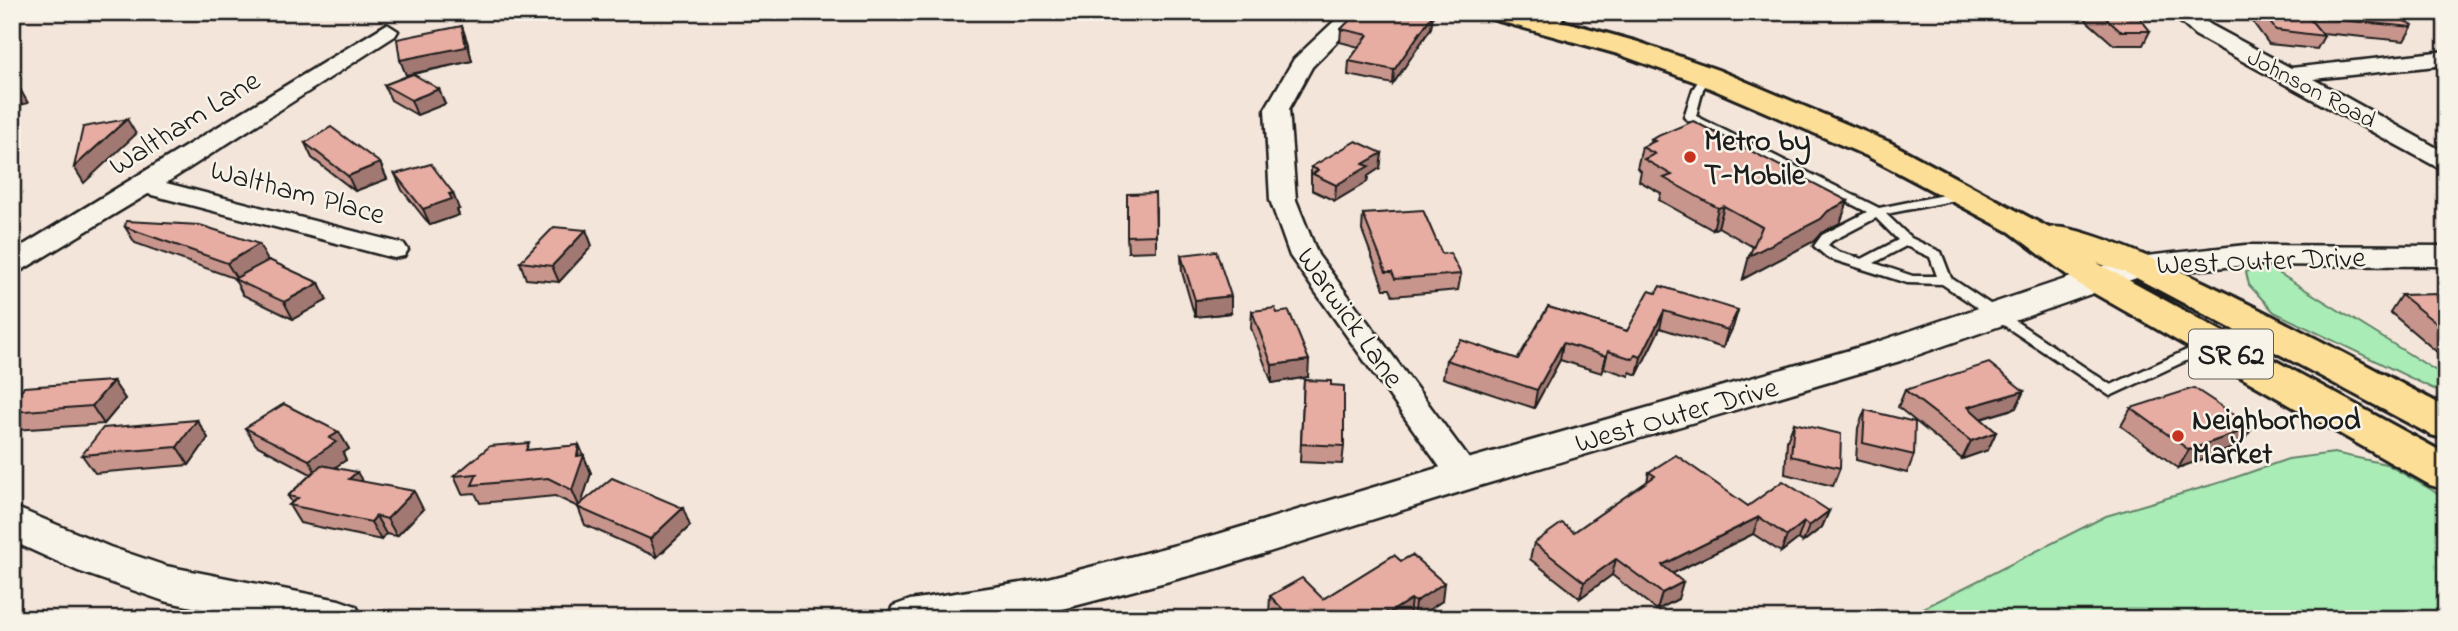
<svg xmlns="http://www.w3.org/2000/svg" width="2458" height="631" font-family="'Indie Flower',sans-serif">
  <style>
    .green { fill: #a9ecb6; stroke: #628469; stroke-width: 2 }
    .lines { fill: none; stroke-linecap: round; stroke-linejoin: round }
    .service-casing { stroke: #1c1c1c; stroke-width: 5 }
    .minor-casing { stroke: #1c1c1c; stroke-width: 5 }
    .tertiary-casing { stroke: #1c1c1c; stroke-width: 5 }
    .trunk-casing { stroke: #1c1c1c; stroke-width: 6 }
    .service { fill: #f7f3e8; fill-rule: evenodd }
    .minor { fill: #f7f3e8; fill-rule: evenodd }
    .tertiary { fill: #f7f3e8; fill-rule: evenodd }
    .trunk { fill: #fcde96; fill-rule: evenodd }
    .wall { fill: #c7958c; stroke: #1c1c1c; stroke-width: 2 }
    .shaded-wall { fill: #a27972; stroke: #1c1c1c; stroke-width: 2 }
    .building { fill: #e7ada3; stroke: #1c1c1c; stroke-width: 2 }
    .poi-dot { fill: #c8321e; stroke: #f7f3e8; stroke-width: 2.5 }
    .labels { text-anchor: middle; stroke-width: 5; stroke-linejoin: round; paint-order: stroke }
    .far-street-label { font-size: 24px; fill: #1c1c1c; stroke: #f7f3e8 }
    .shield { fill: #f7f3e8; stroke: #5e5c59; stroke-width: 2 }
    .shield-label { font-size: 28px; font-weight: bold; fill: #1c1c1c }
    .street-label { font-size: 30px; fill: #1c1c1c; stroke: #f7f3e8 }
    .poi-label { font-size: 30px; font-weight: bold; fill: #1c1c1c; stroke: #f7f3e8; text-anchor: start }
  </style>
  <rect width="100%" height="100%" fill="#f4e5da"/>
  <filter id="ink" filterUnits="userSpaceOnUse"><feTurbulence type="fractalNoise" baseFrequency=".0143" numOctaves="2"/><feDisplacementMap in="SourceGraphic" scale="14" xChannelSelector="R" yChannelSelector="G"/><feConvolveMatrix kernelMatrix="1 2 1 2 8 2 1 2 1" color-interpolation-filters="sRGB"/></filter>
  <g filter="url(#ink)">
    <g class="green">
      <path d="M2264,264L2446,377V395L2274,312L2249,285L2246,272Z"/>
      <path d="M2334,453L2386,464L2446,498V619H1902L2106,516L2225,481L2288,459Z"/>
    </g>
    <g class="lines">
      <defs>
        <g id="service">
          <path d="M1557,12H1568L1554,28H1546L1545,26Z"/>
          <path d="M1707,73L1712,76L1703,89L1696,116L1879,208L1963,191L1967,192L1969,195L1967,198L1886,214L1911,238L1941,252L1951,278L2111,385L2206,341L2211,339L2218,344L2216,347L2110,396L1942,284L1907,283L1828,258L1814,246L1822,235L1867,212L1686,119L1684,117L1693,89L1703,74ZM1876,218L1898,240L1862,259L1838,252L1828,245L1832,241ZM1906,246L1930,257L1937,276H1913L1874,263Z"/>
        </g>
        <g id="minor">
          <path d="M1344,12H1366L1312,67L1289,109L1296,200L1318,255L1481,475L1476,484L1464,487L1452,484L1290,256L1270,200L1265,109L1294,59Z"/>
          <path d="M2169,12H2193L2211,25L2291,68L2446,51V65L2313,79L2446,153V172L2195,35Z"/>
          <path d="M387,24L398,31L395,36L166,183L404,244L408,250L404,256L394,258L148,194L22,270L12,272V252Z"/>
        </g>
        <g id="tertiary">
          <path d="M2246,245L2446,246V266L2246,265L2145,275L1900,361L1479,486L1215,569L1025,619H886L893,606L910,600L1040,580L1215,535L1464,460L1874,343L2128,258Z"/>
          <path d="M12,506L110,547L166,566L339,600L356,606L363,619H249L164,601L78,571L12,541Z"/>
        </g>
        <path id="trunk" d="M1484,12H1530L1638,42L1718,70L1889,142L2049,228C2098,216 2385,376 2446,407V439L2431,435L2127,273L2097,263L2446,454V490L2430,485L2083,287L2010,232L1867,156L1696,82L1618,54L1488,18Z"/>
      </defs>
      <use href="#service" class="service-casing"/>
      <use href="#minor" class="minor-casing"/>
      <use href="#tertiary" class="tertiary-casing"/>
      <use href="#trunk" class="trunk-casing"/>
      <use href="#service" class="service"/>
      <use href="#minor" class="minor"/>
      <use href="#tertiary" class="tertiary"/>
      <use href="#trunk" class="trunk"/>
    </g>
    <g class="wall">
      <path d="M2081,12H2135L2150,31L2143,45H2114L2088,22Z"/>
      <path d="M2226,12H2386L2412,27L2404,41L2322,33L2324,36L2317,49L2269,44L2249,17Z"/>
      <path d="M1433,14L1431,28L1393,84L1348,75L1349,61L1359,47L1340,42L1341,29Z"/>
      <path d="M467,41L472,61L413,74L445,104L417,115L391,100L384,85L412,74L406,75Z"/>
      <path d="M1651,139L1848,201L1840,223L1821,233L1814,241L1743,279L1753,247L1718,227L1713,230L1659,200L1661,193L1639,181L1641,171L1637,168L1642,147L1649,144Z"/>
      <path d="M305,143L380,163L387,179L355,191L312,158Z"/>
      <path d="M1382,153L1380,168L1368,176L1367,182L1335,201L1312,190V184L1311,183V167Z"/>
      <path d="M395,174L459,209L457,210L459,215L430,225L402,190Z"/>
      <path d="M1156,209V251L1128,252L1127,236Z"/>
      <path d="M1363,214L1442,254L1461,274L1458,290L1393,296L1390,289H1384L1362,230Z"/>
      <path d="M125,227L268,260L319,283L327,300L293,319L243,295L234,278L135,243Z"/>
      <path d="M586,230L592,246L559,282L526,279L520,262Z"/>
      <path d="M1181,255L1231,313L1195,317L1182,272Z"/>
      <path d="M1656,293L1738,310L1733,327L1723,348L1660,328L1637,375L1630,372L1629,376L1604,368L1602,373L1560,360L1534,408L1443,378L1446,360L1518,359L1548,307L1627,331Z"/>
      <path d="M2401,295L2446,300V358H2444L2390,312Z"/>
      <path d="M1252,311L1308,377L1272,383L1251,328Z"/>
      <path d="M1304,380L1331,385L1344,446L1342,464L1300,462Z"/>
      <path d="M113,381L125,399L104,424L14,430L12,427V400Z"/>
      <path d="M1905,390L2016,408L1981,419L1996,432L1988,450L1962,459L1898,407Z"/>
      <path d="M2131,408L2241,445L2178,468L2121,426Z"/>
      <path d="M1865,410L1914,455L1907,473L1856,460L1858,428Z"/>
      <path d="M197,420L208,438L189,465L95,473L82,455Z"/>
      <path d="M1794,423L1840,468L1833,486L1785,474L1787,441Z"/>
      <path d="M245,428L339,432L349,449L343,453L346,460L335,467L362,481L423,509L397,536L386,534L381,540L300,523L289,505L292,503L288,496L311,474L256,445Z"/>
      <path d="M579,445L591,473L581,504L690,526L657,557L585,525L578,507L555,496L480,503L475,493L462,494L454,476L532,450Z"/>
      <path d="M1649,472L1748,506L1829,511L1822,527L1803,542L1798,539L1781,552L1753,534L1673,573L1678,599L1657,610L1612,575L1580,598L1530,559L1534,543L1574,532L1647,482Z"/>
      <path d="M1394,555L1442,601L1415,619H1410L1409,617L1406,619H1274L1269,614L1270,596L1323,599Z"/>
    </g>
    <g class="shaded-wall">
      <path d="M1433,14L1431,28L1393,84L1394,70Z"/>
      <path d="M462,26L467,41L472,61L406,75L400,60Z"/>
      <path d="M12,75L28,103L12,107Z"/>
      <path d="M439,89L445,104L417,115L411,100Z"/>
      <path d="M127,119L136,134L84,183L74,167Z"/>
      <path d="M1382,153L1380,168L1368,176L1367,182L1335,201L1336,185L1363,164Z"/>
      <path d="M380,163L387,179L355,191L348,176Z"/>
      <path d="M453,193L459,209L457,210L459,215L430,225L423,209Z"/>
      <path d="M1848,201L1840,223L1821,233L1814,241L1743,279L1749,256L1828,211Z"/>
      <path d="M1724,206L1718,227L1713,230L1718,208Z"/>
      <path d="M586,230L592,246L559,282L552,266Z"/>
      <path d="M259,244L268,261L237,279L227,263Z"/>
      <path d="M319,283L327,300L293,319L284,302Z"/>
      <path d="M1231,296V313L1195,317V300Z"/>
      <path d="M1738,310L1733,327L1723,348L1728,330Z"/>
      <path d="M1664,311L1660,328L1637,375L1641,357Z"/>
      <path d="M1563,343L1560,360L1534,408L1537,390Z"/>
      <path d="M1608,351L1604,368L1602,373L1606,356Z"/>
      <path d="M1309,360L1308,377L1272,383V365Z"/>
      <path d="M113,381L125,399L104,424L92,406Z"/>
      <path d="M2024,391L2016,408L1960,425L1968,407Z"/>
      <path d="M197,420L208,438L189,465L177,447Z"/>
      <path d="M2253,427L2241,445L2178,468L2189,450Z"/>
      <path d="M339,432L349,449L343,453L346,460L319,478L309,460L329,438Z"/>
      <path d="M1996,432L1988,450L1962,459L1971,441Z"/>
      <path d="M579,445L591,473L580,508L572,490Z"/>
      <path d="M357,472L367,489L349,479Z"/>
      <path d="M414,491L423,509L397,536L387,519Z"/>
      <path d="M683,508L690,526L657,557L650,539Z"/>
      <path d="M1829,511L1822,527L1803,542L1809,526Z"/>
      <path d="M376,516L386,534L381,540L371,522Z"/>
      <path d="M1759,517L1753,534L1657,581L1662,565Z"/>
      <path d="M1804,522L1798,539L1781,552L1787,536Z"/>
      <path d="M1616,559L1612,575L1580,598L1584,582Z"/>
      <path d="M1683,582L1678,599L1657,610L1662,593Z"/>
      <path d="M1444,583L1442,601L1415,619H1413L1415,602Z"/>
      <path d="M1411,599L1409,617L1406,619H1388L1389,613Z"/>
      <path d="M1387,612L1386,619H1375Z"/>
    </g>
    <g class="building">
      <path d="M2099,12H2135L2150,31H2120Z"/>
      <path d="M2262,12H2386L2413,25L2412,27L2308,17L2324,36L2276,30Z"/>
      <path d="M1433,14L1394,70L1349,61L1368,35L1341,29L1352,18Z"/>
      <path d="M462,26L466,47L400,60L397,39Z"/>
      <path d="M413,74L439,89L411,100L384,85Z"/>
      <path d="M12,77L18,88L12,89Z"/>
      <path d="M127,119L74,167L83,127Z"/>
      <path d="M1693,121L1848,201L1828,211L1821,219L1749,256L1762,227L1724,206L1718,208L1664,178L1672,175L1644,159L1655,154L1642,147L1655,141L1651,139Z"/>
      <path d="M331,127L380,163L348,176L305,143Z"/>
      <path d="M1356,141L1382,153L1363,164L1369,166L1336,185L1313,174L1318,170L1311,167Z"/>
      <path d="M431,164L453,193L449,194L452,199L423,209L395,174Z"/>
      <path d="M1155,193L1156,235L1127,236V194Z"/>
      <path d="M1423,210L1442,254L1450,253L1461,274L1395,279L1392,272H1386L1363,214Z"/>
      <path d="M126,221L200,225L259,244L227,263L125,227Z"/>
      <path d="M554,227L586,230L552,266L520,262Z"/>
      <path d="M1216,251L1231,296L1195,300L1181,255Z"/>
      <path d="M269,260L319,283L284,302L234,279Z"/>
      <path d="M1660,286L1738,310L1728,330L1664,311L1641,357L1635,355L1633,359L1608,351L1606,356L1563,343L1537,390L1446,360L1461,340L1518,359L1548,307L1627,331L1649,291L1656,293Z"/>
      <path d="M2439,294L2446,300V331L2401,295Z"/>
      <path d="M1275,308L1277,313L1289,311L1309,360L1272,365L1252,311Z"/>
      <path d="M1989,363L2024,391L1968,407L1996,432L1971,441L1905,390Z"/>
      <path d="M1304,380L1331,381V385L1344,386V446L1301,444Z"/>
      <path d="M113,381L92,406L12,412V400L24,387Z"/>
      <path d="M2194,388L2253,427L2189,450L2131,408Z"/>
      <path d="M284,404L339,432L329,438L336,442L309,460L245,428Z"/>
      <path d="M1865,410L1915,422L1914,455L1863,443Z"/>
      <path d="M197,420L177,447L82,455L103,428Z"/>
      <path d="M1794,423L1841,434L1840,468L1791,456Z"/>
      <path d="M529,443L526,450L579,445L577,456L584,455L572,490L548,478L472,485L477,474L454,476L490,446Z"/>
      <path d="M1676,455L1748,506L1783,481L1829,511L1809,526L1804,522L1787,536L1759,517L1662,565L1683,582L1662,593L1616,559L1584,582L1534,543L1562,523L1574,532L1655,476L1649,472Z"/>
      <path d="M321,465L357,472L349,479L414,491L387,519L376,516L371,522L289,505L298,498L288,496Z"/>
      <path d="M612,478L683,508L650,539L577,507Z"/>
      <path d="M1394,555L1401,561L1412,555L1444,583L1415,602L1411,599L1389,613L1387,612L1375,619H1292L1270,596L1302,578L1323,599Z"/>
    </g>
  </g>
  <g class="poi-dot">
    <circle cx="1690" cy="157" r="7"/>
    <circle cx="2178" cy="436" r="7"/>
  </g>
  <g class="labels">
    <g class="far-street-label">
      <text transform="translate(2312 88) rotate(28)" y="8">Johnson Road</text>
    </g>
    <rect class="shield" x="2189" y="329.5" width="84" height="49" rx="5"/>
    <g class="shield-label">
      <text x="2231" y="364">SR 62</text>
    </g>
    <g class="street-label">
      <text transform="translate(184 122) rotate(-32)" y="10">Waltham Lane</text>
      <text transform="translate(298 191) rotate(15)" y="10">Waltham Place</text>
      <text transform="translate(2261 260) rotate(-2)" y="10">West Outer Drive</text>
      <text transform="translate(1351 317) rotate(55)" y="10">Warwick Lane</text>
      <text transform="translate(1676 414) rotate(-16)" y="10">West Outer Drive</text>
    </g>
    <g class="poi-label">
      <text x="1704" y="150">Metro by<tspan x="1704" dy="34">T-Mobile</tspan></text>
      <text x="2192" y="429">Neighborhood<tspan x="2192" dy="34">Market</tspan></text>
    </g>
  </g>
  <rect width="2458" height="631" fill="none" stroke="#f7f3e8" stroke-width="42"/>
  <rect x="21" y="21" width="2416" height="589" fill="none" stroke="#1c1c1c" stroke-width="2.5" filter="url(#ink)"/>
</svg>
